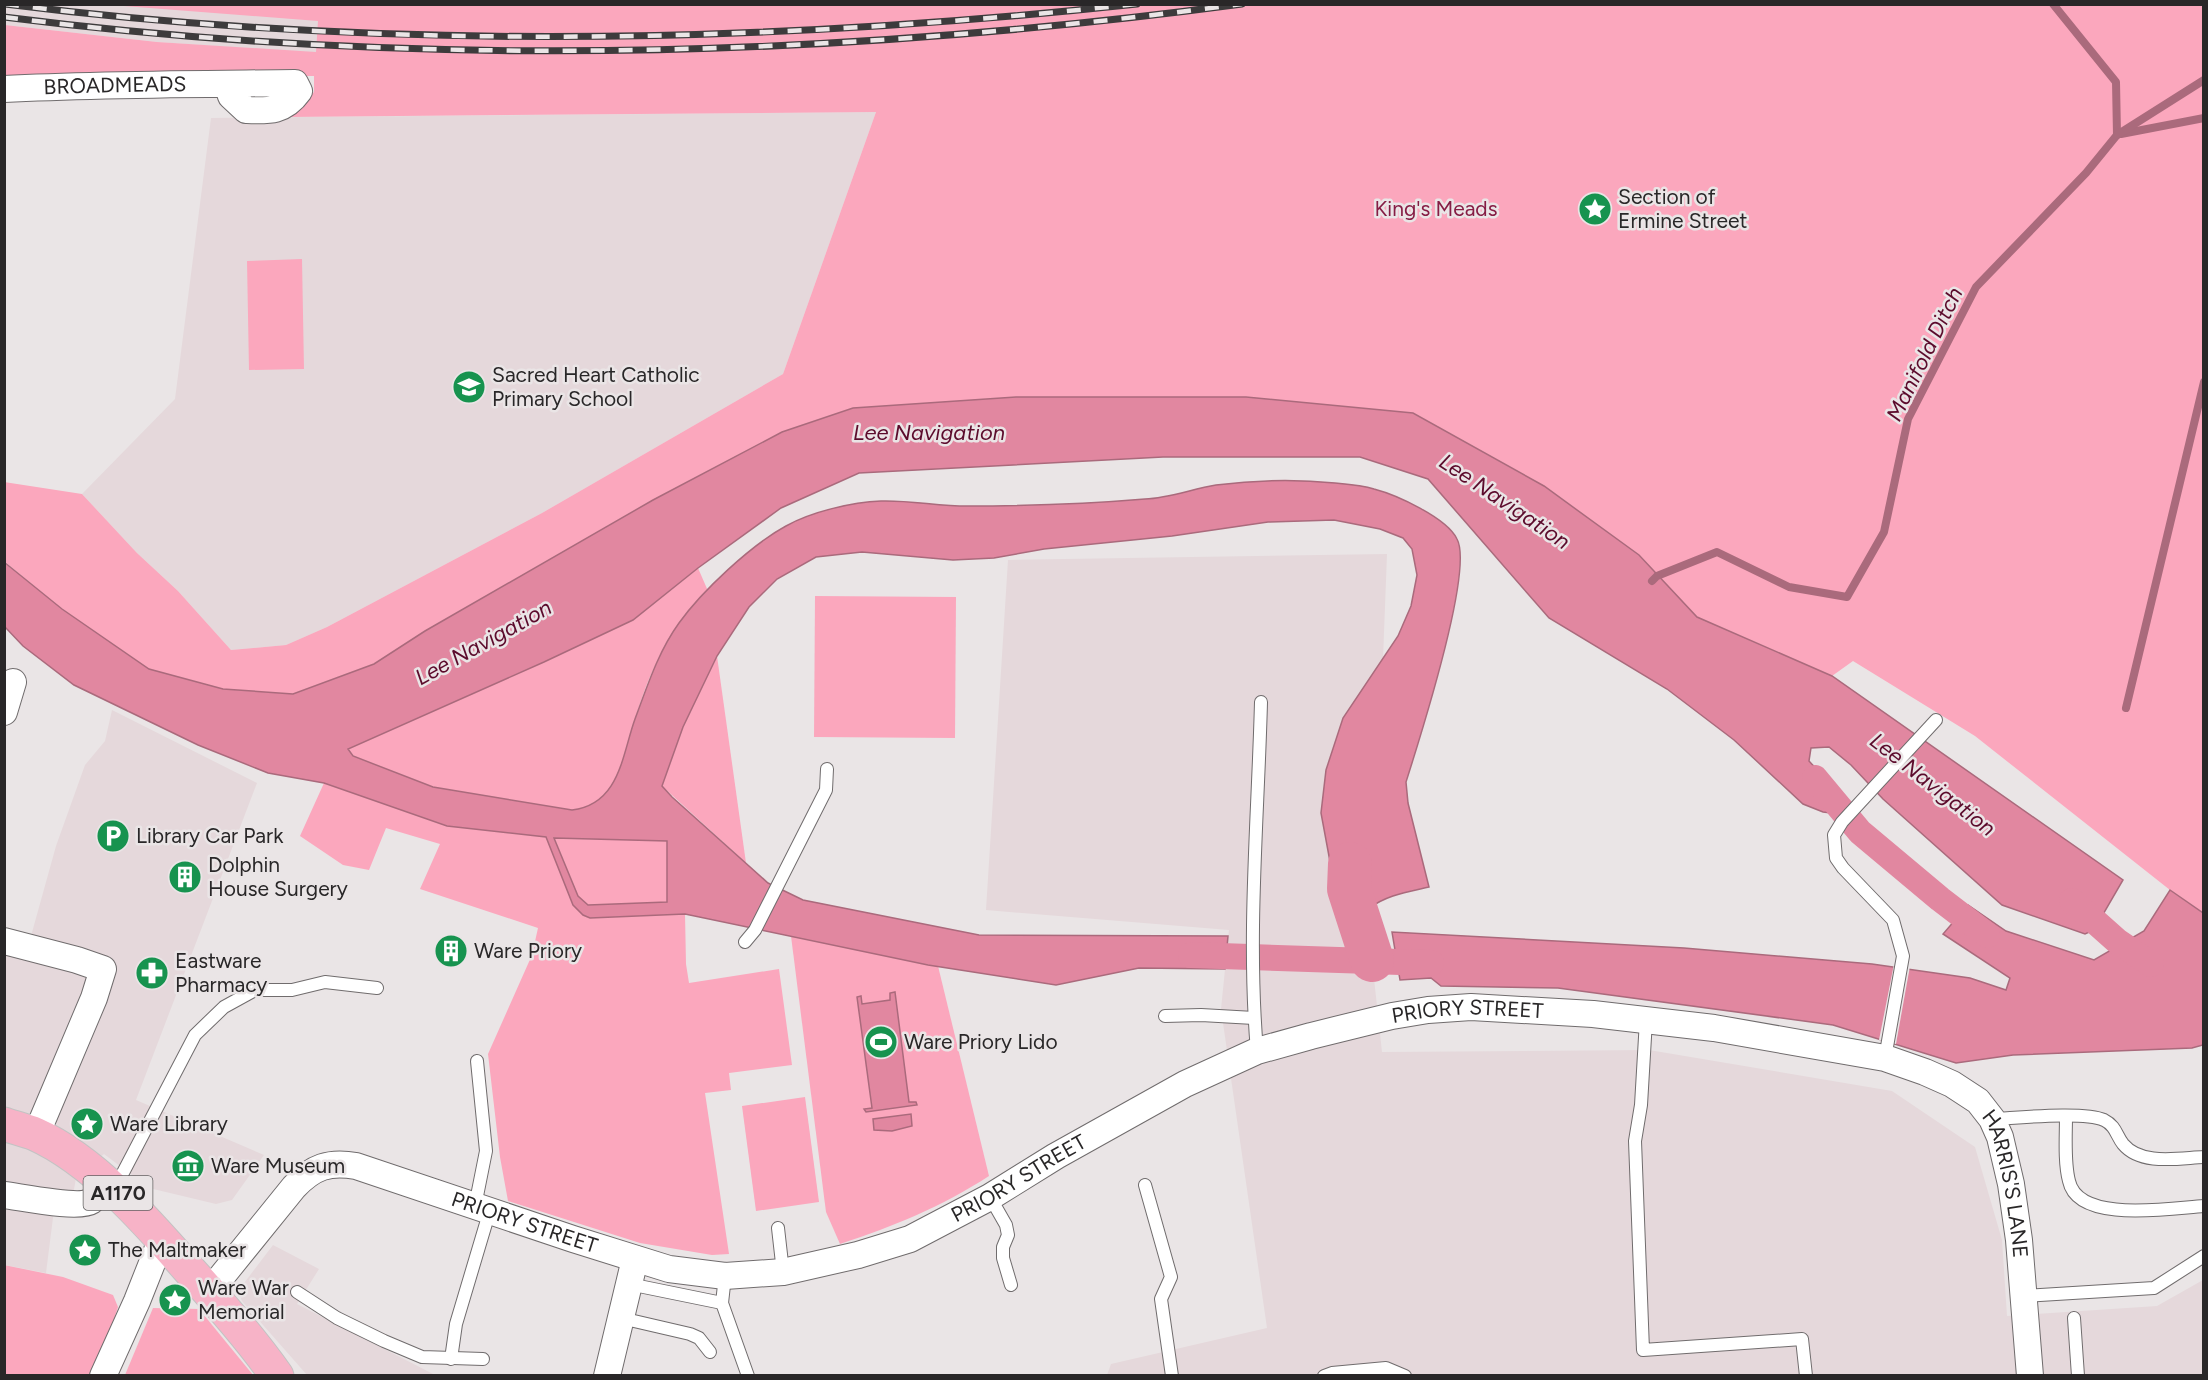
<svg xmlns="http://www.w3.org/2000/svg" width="2208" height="1380" font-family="Figtree,sans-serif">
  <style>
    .built { fill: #e5d8db }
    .green { fill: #fba7bd }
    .water { fill: #e187a0; stroke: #aa6a7c; stroke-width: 1.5; fill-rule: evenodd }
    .pier { fill: #eae5e6 }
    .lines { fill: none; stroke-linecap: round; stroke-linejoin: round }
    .stream { stroke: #aa6a7c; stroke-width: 8 }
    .canal { stroke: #e187a0; stroke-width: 26 }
    .river { stroke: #e187a0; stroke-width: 44 }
    .lane-casing { stroke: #706c6d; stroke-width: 14 }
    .street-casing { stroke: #706c6d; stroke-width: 28 }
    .primary-casing { stroke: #c3c3c3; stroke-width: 35 }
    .lane { stroke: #fff; stroke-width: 12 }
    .street { stroke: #fff; stroke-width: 26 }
    .primary { stroke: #f7b3c7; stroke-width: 33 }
    .rail-casing { stroke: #3d3b3c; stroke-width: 7 }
    .rail { stroke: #eae5e6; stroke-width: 4.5; stroke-dasharray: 14; stroke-linecap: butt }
    .labels { text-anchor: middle; stroke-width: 5; stroke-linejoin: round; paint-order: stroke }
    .shield { fill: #eae5e6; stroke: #636061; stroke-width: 1.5 }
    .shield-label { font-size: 20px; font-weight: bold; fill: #292728 }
    .street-label { font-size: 21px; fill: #292728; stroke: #eae5e6 }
    .poi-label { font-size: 21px; fill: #292728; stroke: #eae5e6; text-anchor: start }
    .park-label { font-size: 21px; fill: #861d45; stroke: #eae5e6 }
    .water-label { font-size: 22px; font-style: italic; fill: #5c0b2c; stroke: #eae5e6 }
  </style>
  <rect width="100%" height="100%" fill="#eae5e6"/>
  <g class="built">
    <path d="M5,4H111L377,24L1029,4L318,53L157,42L5,25Z"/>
    <path d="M876,112L783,374L542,513L327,627L286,645L231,650L178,591L137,553L82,494L175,399L211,118Z"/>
    <path d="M1387,554L1383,659L1343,718L1321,813L1331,867L1339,897L1372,960L1382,1052L1649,1050L1892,1091L1975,1147L2002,1240L2007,1316L2157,1306L2203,1280V1375H1107L1111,1364L1267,1328L1221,1009L1229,930L986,910L1008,560Z"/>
    <path d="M112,710L257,783L136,1100L264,1155L232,1200L216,1204L149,1188L104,1154L76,1178L73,1195L56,1194L46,1273L5,1265V951L31,936L56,846L85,765L105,741Z"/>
    <path d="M273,1245L319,1269L297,1304L435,1375H307L242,1301L238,1291Z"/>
  </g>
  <g class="green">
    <path d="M111,5H2203V913L2170,890L1975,736L1853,661L1832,676L1697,617L1639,555L1544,486L1413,413L782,432L653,500L425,631L374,664L293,694L223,689L149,669L62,609L5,562L4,482L82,494L137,553L178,591L231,650L286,645L327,627L542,513L783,374L876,112L287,117L314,92V76L5,75V25L157,42L316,52L318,21Z"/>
    <path d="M302,259L304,369L249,370L247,261Z"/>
    <path d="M698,568L708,591C687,614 672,633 657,662C647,681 639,705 633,727C623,762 616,805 572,810L433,787L353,756L347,749L544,662L633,620Z"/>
    <path d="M815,596L956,597L955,738L814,737Z"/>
    <path d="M717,656L746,863L662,786L683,727Z"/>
    <path d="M324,783L447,826L546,837L573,905L583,915L590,918L685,914L686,964L689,983L779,969L792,1065L729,1073L731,1090L705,1093L729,1254L712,1255L640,1243L508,1201L500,1157L488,1054L532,955L538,928L420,889L440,844L386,828L369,870L343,865L300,836Z"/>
    <path d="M554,837L667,841V902L588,905L578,896Z"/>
    <path d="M791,936L938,966L989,1176C941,1207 894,1226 840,1244L826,1212Z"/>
    <path d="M805,1097L819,1202L756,1211L742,1106Z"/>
    <path d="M4,1265L63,1277L113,1295L118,1307L102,1356L93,1375H5Z"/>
    <path d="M153,1308L199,1309L253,1375H125Z"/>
  </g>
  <g class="water">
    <path d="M1016,397H1246L1413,413L1544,486L1639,555L1697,617L1832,676L2123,880L2094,930L2085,934L2002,905L1883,799L1851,765L1829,747L1811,748L1809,761L1844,799L1831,813L1823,812L1803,804L1734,740L1667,689L1549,618L1428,479L1360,457H1163L859,473L781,508L698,568L633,620L544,662L348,749L353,756L433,787L572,810C620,804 622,755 635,719C647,687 658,652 679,623C702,591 751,545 786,526C811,512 852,502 881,501C909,500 938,506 967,506C1026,506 1086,504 1145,499C1169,498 1192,489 1216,485C1255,480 1296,479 1335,483C1347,484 1362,485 1374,489C1397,495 1447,518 1457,539C1474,570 1419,741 1406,782L1408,803L1429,887C1407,892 1386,895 1368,909L1366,920L1353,921L1339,897L1331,867L1321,813L1326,770L1343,718L1398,636L1411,606L1417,575L1412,549L1403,538L1380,529L1334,520L1268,522L1172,536L1044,549L994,558L953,560L862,552L816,557L777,579L749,607L717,656L683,727L662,786L672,797L768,883L803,900L979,935L1228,936L1225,969L1139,968L1056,985L928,965L685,914L590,918L583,915L573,905L546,837L447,826L324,783L268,773L198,745L74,685L23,646L5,627L4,562L62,609L149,669L223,689L293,694L374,664L425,631L653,500L782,432L853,408ZM554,838L667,841V902L588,905L578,896Z"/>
    <path d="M1867,824L1941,893L1931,901L1855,836Z"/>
    <path d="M2170,890L2203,913V1045L2192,1048L2013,1055L1956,1063L1833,1025L1558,988L1441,986L1431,978L1400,980L1392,932L1684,948L1872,964L1970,978L2006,990L2010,978L1943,934L1968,905L2006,931L2094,960L2144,931Z"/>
    <path d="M895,992L909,1102H916L917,1105L866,1112L864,1109L872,1108L857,997L861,996L862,1004L890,1000V993Z"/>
    <path d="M911,1114L912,1126L892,1131L874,1130L873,1119Z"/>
  </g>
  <path class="pier" d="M1894,964L1910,966L1896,1044L1879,1040Z"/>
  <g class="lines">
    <g class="stream">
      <path d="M2053,4L2116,82L2117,135"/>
      <path d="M2121,134L2204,118"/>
      <path d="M1652,581L1657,576L1717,552L1789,587L1847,597L1884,532L1908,419L1976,287L2086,173L2117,135L2204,80"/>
      <path d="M2126,708L2204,382"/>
    </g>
    <g class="canal">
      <path d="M1815,778L1860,832L1940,899L1987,935"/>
      <path d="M2072,901L2117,941L2151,964"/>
      <path d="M1191,955L1431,963"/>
    </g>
    <path class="river" d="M1350,864L1349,889L1372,960"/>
    <defs>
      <g id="lane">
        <path d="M745,942L755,930L826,790L827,769"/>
        <path d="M1165,1016L1201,1015L1254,1018"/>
        <path d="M1646,1020L1641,1105L1635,1141L1643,1350L1802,1339L1806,1376"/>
        <path d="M1257,1051C1247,935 1258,818 1261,702"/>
        <path d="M1885,1058L1903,956L1893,920L1843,868L1836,858L1834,835L1842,822L1936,720"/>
        <path d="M2066,1116C2066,1136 2064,1162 2069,1181C2078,1224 2171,1208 2204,1206"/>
        <path d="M1992,1119C2016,1118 2084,1111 2104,1120C2116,1126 2116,1135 2123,1144C2141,1166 2179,1158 2204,1157"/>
        <path d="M1145,1185L1171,1277L1161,1299L1172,1376"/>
        <path d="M115,1188L195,1035L224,1007L255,990H292L325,982L377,988"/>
        <path d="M990,1197L1006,1225L1008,1235L1003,1247V1258L1011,1285"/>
        <path d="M475,1206L486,1151L477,1061"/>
        <path d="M778,1228L783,1272"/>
        <path d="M725,1276L722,1303L748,1376"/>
        <path d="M629,1284L722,1303"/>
        <path d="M297,1292L337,1318L384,1341L422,1357L483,1359"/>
        <path d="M2023,1296L2154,1288L2204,1256"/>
        <path d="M621,1318L690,1334L699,1338L710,1352"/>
        <path d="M2074,1318L2078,1376"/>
        <path d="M451,1359L456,1324L490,1210"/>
        <path d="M1324,1376L1332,1373L1386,1368L1405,1376"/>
      </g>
      <g id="street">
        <path id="s1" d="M4,89C101,84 198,84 295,83L299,91C284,112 269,111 246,110L231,96L227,84"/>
        <path d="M4,712L13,682"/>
        <path d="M4,941L77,960L103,969L94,998L36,1135"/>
        <path d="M4,1195C21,1197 79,1209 91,1201C97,1196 101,1188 106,1182"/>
        <path id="s2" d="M209,1292L294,1187C313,1167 329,1161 356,1166L573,1239L669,1269L725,1276L783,1272L858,1255L910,1239L990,1197L1056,1156L1185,1084L1257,1051L1311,1036L1392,1016L1428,1010L1471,1007L1593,1014L1714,1028L1885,1058L1925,1072L1952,1084L1978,1101L1992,1119L2000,1137L2011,1184L2019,1240L2030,1376"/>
        <path d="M103,1376L137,1301L162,1238"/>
        <path d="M607,1376L635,1259"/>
      </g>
      <path id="primary" d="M4,1124C15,1128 25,1130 35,1134C95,1161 150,1225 192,1273C222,1306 251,1339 277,1376"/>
    </defs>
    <use href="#lane" class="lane-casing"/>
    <use href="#street" class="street-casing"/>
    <use href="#primary" class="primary-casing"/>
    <use href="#lane" class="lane"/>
    <use href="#street" class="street"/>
    <use href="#primary" class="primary"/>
    <defs>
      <g id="rail">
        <path d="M5,4C381,51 761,44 1137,4"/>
        <path d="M4,17C414,69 833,58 1242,4"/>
      </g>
    </defs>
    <use href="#rail" class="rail-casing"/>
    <use href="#rail" class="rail"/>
  </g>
  <defs>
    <symbol id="sight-disc" viewBox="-11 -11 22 22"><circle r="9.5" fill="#17934f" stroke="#eae5e6"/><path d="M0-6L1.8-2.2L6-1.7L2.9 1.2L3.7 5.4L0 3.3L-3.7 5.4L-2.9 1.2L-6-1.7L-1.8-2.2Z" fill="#fff"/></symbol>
    <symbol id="school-disc" viewBox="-11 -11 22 22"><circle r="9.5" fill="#17934f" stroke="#eae5e6"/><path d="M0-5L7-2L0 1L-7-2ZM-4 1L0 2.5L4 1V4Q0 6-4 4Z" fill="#fff"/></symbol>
    <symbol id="parking-disc" viewBox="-11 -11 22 22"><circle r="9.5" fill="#17934f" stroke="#eae5e6"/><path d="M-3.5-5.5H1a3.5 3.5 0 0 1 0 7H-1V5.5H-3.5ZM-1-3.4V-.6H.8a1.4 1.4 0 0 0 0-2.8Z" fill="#fff"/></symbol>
    <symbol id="building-disc" viewBox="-11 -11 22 22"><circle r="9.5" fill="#17934f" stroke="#eae5e6"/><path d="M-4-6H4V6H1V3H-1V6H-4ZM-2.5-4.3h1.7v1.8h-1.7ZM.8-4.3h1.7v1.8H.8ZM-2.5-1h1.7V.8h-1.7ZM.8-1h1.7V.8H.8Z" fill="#fff"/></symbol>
    <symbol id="pharmacy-disc" viewBox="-11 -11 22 22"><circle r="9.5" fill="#17934f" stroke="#eae5e6"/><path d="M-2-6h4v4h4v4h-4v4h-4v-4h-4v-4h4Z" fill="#fff"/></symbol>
    <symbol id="stadium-disc" viewBox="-11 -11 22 22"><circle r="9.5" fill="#17934f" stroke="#eae5e6"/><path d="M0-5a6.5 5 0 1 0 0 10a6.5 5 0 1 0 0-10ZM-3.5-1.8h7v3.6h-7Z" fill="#fff"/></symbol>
    <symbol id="museum-disc" viewBox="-11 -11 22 22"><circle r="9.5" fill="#17934f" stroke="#eae5e6"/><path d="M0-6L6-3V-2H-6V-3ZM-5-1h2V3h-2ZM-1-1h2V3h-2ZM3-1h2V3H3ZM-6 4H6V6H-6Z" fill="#fff"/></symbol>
  </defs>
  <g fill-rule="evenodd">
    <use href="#sight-disc" x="1576" y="190" width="38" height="38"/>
    <use href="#school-disc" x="450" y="368" width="38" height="38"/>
    <use href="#parking-disc" x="94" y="817" width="38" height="38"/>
    <use href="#building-disc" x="166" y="858" width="38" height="38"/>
    <use href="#building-disc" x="432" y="932" width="38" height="38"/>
    <use href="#pharmacy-disc" x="133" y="954" width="38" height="38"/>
    <use href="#stadium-disc" x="862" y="1023" width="38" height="38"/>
    <use href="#sight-disc" x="68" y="1105" width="38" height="38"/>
    <use href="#museum-disc" x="169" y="1147" width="38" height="38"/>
    <use href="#sight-disc" x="66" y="1231" width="38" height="38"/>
    <use href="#sight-disc" x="156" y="1281" width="38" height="38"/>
  </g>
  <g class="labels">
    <rect class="shield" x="83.5" y="1176" width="69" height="34" rx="4.5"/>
    <g class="shield-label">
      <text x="118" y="1200">A1170</text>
    </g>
    <g class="street-label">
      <text dy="7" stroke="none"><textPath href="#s1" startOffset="111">BROADMEADS</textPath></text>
      <text dy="7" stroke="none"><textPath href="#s2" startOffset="1390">PRIORY STREET</textPath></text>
      <text dy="7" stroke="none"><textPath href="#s2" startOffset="904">PRIORY STREET</textPath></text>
      <text dy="7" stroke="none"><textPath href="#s2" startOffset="2004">HARRIS'S LANE</textPath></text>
      <text dy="7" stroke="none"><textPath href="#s2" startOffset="382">PRIORY STREET</textPath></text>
    </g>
    <g class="poi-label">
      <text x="1618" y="204">Section of<tspan x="1618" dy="24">Ermine Street</tspan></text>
      <text x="492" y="382">Sacred Heart Catholic<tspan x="492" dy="24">Primary School</tspan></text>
      <text x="136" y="843">Library Car Park</text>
      <text x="208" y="872">Dolphin<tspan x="208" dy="24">House Surgery</tspan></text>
      <text x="474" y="958">Ware Priory</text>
      <text x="175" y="968">Eastware<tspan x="175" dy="24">Pharmacy</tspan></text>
      <text x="904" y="1049">Ware Priory Lido</text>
      <text x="110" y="1131">Ware Library</text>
      <text x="211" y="1173">Ware Museum</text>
      <text x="108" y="1257">The Maltmaker</text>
      <text x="198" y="1295">Ware War<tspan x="198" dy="24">Memorial</tspan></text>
    </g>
    <g class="park-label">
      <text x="1436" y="216">King's Meads</text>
    </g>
    <g class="water-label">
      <text transform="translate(1924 354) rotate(-64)" y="8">Manifold Ditch</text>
      <text x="929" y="440">Lee Navigation</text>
      <text transform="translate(1505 501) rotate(34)" y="8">Lee Navigation</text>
      <text transform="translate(483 642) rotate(-29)" y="8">Lee Navigation</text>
      <text transform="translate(1933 784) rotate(38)" y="8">Lee Navigation</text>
    </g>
  </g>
  <rect width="2208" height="1380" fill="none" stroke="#292728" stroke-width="12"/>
</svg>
